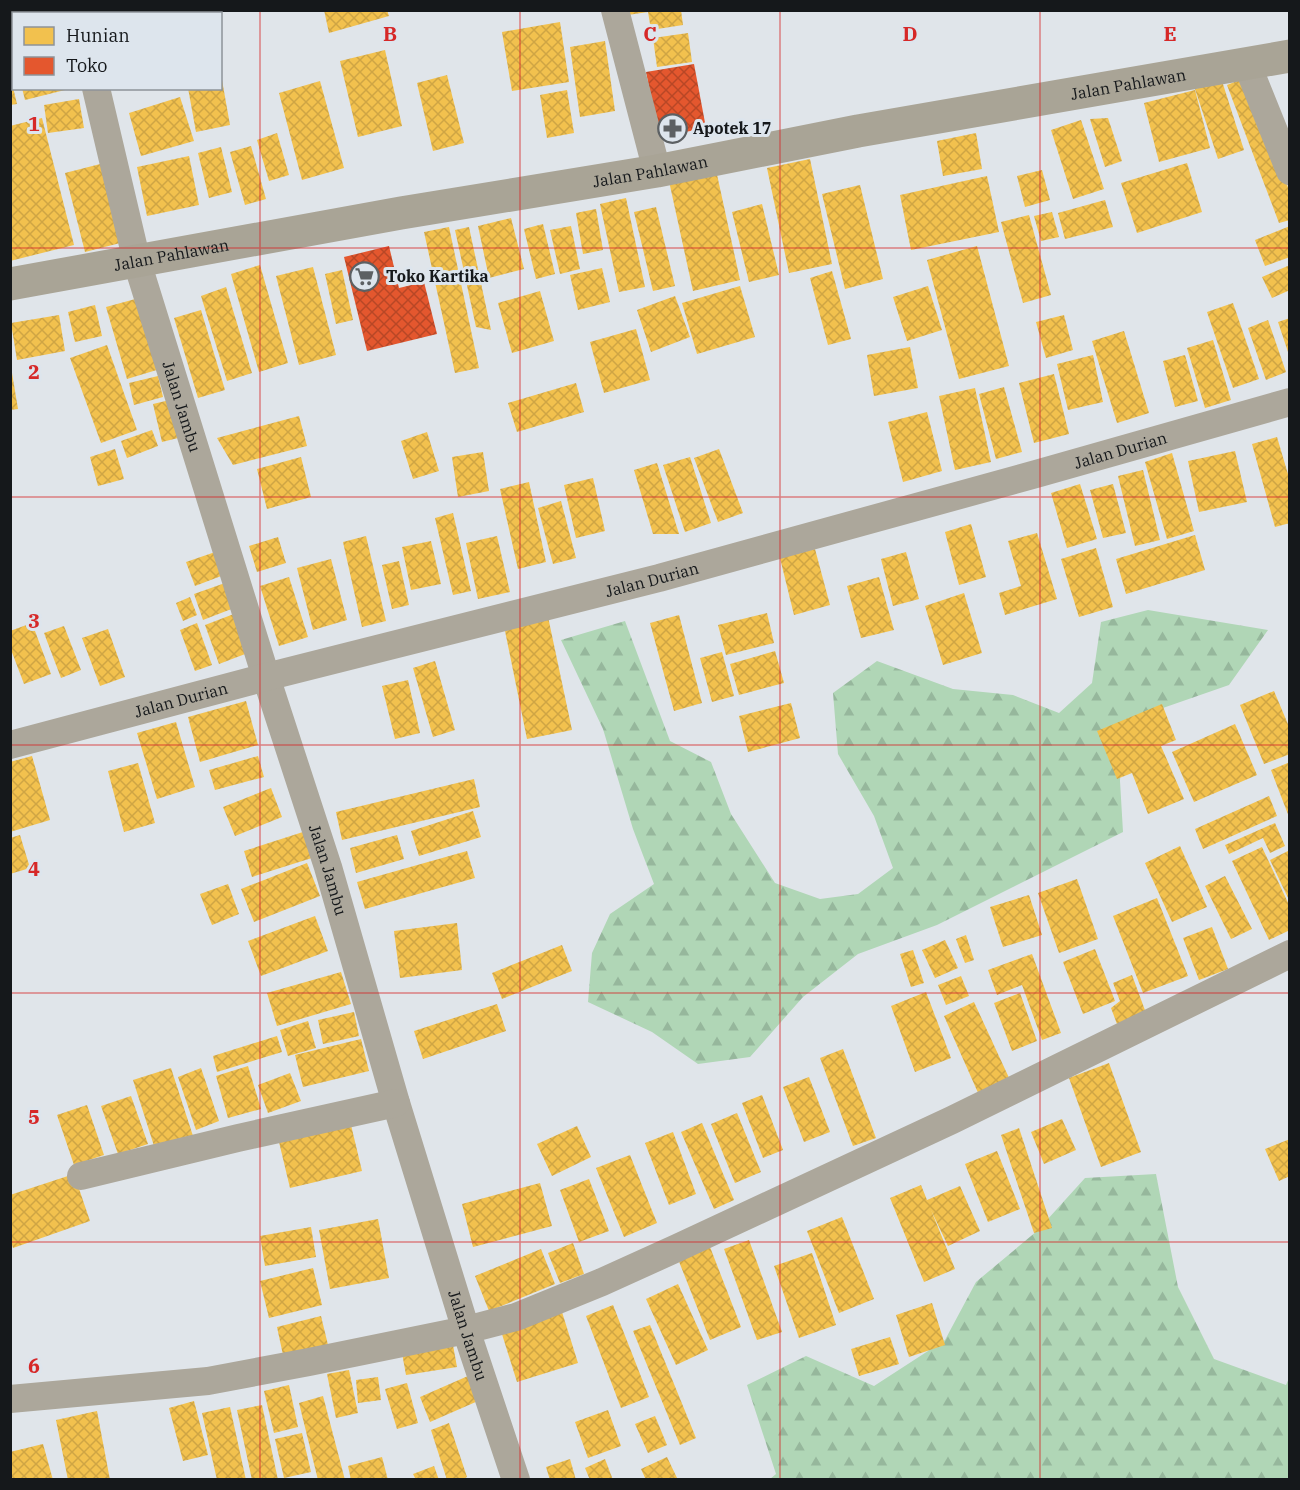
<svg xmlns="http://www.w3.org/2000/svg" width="1300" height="1490" font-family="'IBM Plex Serif',serif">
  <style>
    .forest { fill: url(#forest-firs) }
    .homes { fill: url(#homes-cross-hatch) }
    .shops { fill: url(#shops-cross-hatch) }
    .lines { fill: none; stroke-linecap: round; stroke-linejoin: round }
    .street { stroke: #aca79b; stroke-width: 28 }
    .secondary { stroke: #a9a496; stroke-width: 33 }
    .grid { fill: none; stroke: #d62828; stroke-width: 1.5; stroke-opacity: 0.55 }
    .labels { text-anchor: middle; stroke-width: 6; stroke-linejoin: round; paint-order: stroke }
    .street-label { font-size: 16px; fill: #15181b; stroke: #dde5ed }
    .poi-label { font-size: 16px; font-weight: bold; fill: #15181b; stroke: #dde5ed; text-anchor: start }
    .grid-label { font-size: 20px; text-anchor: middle; font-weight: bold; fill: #d62828; stroke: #dde5ed; stroke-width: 6; stroke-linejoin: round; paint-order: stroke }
  </style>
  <defs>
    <pattern id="forest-firs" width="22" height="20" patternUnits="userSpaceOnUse" patternTransform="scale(1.5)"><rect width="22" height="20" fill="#b0d6b6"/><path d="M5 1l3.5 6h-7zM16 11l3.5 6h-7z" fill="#96b79c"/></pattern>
    <pattern id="homes-cross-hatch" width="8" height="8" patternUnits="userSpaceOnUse" patternTransform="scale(1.5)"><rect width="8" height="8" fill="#f2c14e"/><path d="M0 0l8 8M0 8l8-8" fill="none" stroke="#cfa544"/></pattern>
    <pattern id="shops-cross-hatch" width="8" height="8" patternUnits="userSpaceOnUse" patternTransform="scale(1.5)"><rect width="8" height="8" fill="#e4572e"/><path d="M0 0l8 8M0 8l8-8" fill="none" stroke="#b84726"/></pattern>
  </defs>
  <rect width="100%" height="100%" fill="#e0e5ea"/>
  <g class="forest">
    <path d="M1148,610L1268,630L1229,685L1160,709L1122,747L1120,781L1123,832L937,925L858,954L803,997L750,1057L698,1064L652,1032L588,1002L592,953L610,914L654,884L633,829L603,729L561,640L625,621L670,741L711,762L731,814L775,883L820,899L858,894L893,868L874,816L838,754L833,693L877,661L953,689L1013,695L1059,713L1092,683L1101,622Z"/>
    <path d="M1156,1174L1178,1287L1214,1359L1286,1385L1289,1378V1479H770L776,1474L747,1385L806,1356L874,1386L945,1340L976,1282L1037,1231L1085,1178Z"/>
  </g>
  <g class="homes">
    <path d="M51,10H69L70,14H43Z"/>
    <path d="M112,10H175V11L167,14H113Z"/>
    <path d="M324,10H387L389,16L329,33Z"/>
    <path d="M620,10H681L683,25L651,30L648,12L621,16Z"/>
    <path d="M14,21V45H13L10,37V22Z"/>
    <path d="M560,22L569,82L512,91L502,32Z"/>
    <path d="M688,33L692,62L657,67L653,38Z"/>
    <path d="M605,41L615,111L580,117L570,47Z"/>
    <path d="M385,50L402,126L358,137L340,61Z"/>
    <path d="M447,75L464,143L433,151L417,83Z"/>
    <path d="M1247,77L1290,193V220L1279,223L1227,85Z"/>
    <path d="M11,79L17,104L10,105V80Z"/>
    <path d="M220,80H222L230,125L196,132L188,88H220Z"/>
    <path d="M320,81L344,168L302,180L279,93Z"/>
    <path d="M1222,81L1244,150L1218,159L1195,89Z"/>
    <path d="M22,88H69V89L25,100Z"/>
    <path d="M567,90L574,133L547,138L540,95Z"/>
    <path d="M1195,90L1210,148L1159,162L1144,103Z"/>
    <path d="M180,97L194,141L141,156L129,113Z"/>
    <path d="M79,99L84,128L48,133L44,105Z"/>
    <path d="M42,118L74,245L10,261V126Z"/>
    <path d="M1108,118L1122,161L1105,167L1090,119Z"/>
    <path d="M1081,120L1104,189L1073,199L1051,130Z"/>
    <path d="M277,133L289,175L269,181L257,140Z"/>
    <path d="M976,133L982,169L943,176L937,141Z"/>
    <path d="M251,146L266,199L245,205L230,152Z"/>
    <path d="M221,147L232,192L209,198L198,153Z"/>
    <path d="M189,156L199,205L147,216L137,167Z"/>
    <path d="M810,159L832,264L789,273L767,168Z"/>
    <path d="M108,162L128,241L85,252L65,173Z"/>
    <path d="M1187,163L1202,212L1137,233L1121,183Z"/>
    <path d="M716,170L740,280L693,291L669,181Z"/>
    <path d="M1042,170L1050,200L1025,207L1017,176Z"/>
    <path d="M987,176L999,232L911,250L900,195Z"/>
    <path d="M860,185L883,279L845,289L822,194Z"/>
    <path d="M626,198L645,287L619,292L600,204Z"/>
    <path d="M1105,200L1113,227L1065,239L1058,213Z"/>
    <path d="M762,204L779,275L749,282L732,212Z"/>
    <path d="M656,207L675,286L653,291L634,212Z"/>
    <path d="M596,209L603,250L583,254L576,213Z"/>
    <path d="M1052,212L1059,237L1041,241L1034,216Z"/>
    <path d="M1029,215L1051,295L1023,303L1001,222Z"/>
    <path d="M511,218L524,269L489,278L478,226Z"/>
    <path d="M543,224L555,274L536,279L524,229Z"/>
    <path d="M571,226L580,269L560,274L550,230Z"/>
    <path d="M1290,226V257L1265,266L1255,240Z"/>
    <path d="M449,227L479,368L455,373L424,232Z"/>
    <path d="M469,227L491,330L476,327L455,230Z"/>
    <path d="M977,246L1009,366L959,379L927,260Z"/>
    <path d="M260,265L288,363L259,372L231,274Z"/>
    <path d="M1290,265V290L1272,298L1262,277Z"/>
    <path d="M313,267L336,355L299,365L276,276Z"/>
    <path d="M602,268L610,302L578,310L570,275Z"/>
    <path d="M342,270L353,320L336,324L325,274Z"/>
    <path d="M832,271L851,339L828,345L810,278Z"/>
    <path d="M740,286L755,337L697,354L682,303Z"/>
    <path d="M928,286L942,330L907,341L893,297Z"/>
    <path d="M226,287L252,373L227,381L201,296Z"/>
    <path d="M540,291L554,341L512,353L498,303Z"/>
    <path d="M675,296L690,337L651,352L637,310Z"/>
    <path d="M139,298L160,369L127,379L106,307Z"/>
    <path d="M1233,303L1259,379L1233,388L1207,312Z"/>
    <path d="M95,305L102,336L75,342L68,312Z"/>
    <path d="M201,310L225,390L198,398L174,318Z"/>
    <path d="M59,315L65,351L17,360L11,323Z"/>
    <path d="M1064,315L1073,350L1046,358L1036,322Z"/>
    <path d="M1290,318V355H1289L1278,322Z"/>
    <path d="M1268,320L1286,372L1266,380L1248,328Z"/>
    <path d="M636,329L650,380L604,393L590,342Z"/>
    <path d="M1124,331L1149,413L1117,423L1092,341Z"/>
    <path d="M1213,340L1231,400L1205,408L1187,348Z"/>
    <path d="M107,345L137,430L101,443L70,358Z"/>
    <path d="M910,347L918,388L874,396L867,355Z"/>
    <path d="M1093,355L1103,402L1068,410L1057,364Z"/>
    <path d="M1185,355L1198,401L1175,407L1163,361Z"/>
    <path d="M10,373H12L18,409L10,410Z"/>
    <path d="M1054,374L1069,434L1034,443L1019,383Z"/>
    <path d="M158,376L163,397L134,405L129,383Z"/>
    <path d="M576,383L584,412L517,432L508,403Z"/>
    <path d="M1004,387L1022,452L996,459L979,394Z"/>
    <path d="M975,388L991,462L955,470L939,396Z"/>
    <path d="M174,399L182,437L162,442L153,404Z"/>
    <path d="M927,412L942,471L903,482L888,422Z"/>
    <path d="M299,416L307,446L233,465L217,438Z"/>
    <path d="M152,430L158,446L127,458L121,441Z"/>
    <path d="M427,432L439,471L413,479L401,441Z"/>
    <path d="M1277,437L1290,481V523L1275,527L1252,444Z"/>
    <path d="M115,449L124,479L98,486L90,457Z"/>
    <path d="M719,449L743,513L718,522L694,458Z"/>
    <path d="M1235,451L1247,502L1199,512L1188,461Z"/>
    <path d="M483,452L489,491L458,497L452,457Z"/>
    <path d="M1172,453L1194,531L1167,539L1145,462Z"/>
    <path d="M301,457L311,497L267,509L257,469Z"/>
    <path d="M690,457L711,523L685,532L663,465Z"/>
    <path d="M657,463L679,534H653L634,470Z"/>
    <path d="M1143,470L1160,540L1135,546L1118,476Z"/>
    <path d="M593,478L605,531L576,538L564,485Z"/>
    <path d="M529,482L546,562L518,569L500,489Z"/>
    <path d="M1080,484L1097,539L1067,548L1051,493Z"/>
    <path d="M1113,484L1126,533L1103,538L1090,490Z"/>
    <path d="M561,501L576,558L553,564L538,508Z"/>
    <path d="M453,513L471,591L453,595L435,518Z"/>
    <path d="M971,524L986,577L959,585L945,532Z"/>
    <path d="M1037,533L1057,599L1005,615L999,593L1021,586L1008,541Z"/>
    <path d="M1195,535L1205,570L1126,594L1116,559Z"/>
    <path d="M366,536L386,621L362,627L343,542Z"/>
    <path d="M497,536L510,592L478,599L466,543Z"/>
    <path d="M278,537L286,563L257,572L249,546Z"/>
    <path d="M431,541L441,584L411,590L402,547Z"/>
    <path d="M1096,548L1113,607L1079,617L1061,559Z"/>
    <path d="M815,549L830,605L794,615L780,558Z"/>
    <path d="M221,550L229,573L195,586L186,562Z"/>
    <path d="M906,552L919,599L893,606L881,559Z"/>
    <path d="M331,559L347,620L313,630L297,568Z"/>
    <path d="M399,561L409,605L392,609L382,565Z"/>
    <path d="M289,577L308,637L279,646L260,586Z"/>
    <path d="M879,577L894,630L861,638L847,586Z"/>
    <path d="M225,583L234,608L203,620L194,594Z"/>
    <path d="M964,593L982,653L943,665L925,606Z"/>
    <path d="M190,597L197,615L183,621L176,603Z"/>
    <path d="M239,612L253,651L219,664L205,625Z"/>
    <path d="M547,612L572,730L527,739L503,621Z"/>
    <path d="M767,613L774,643L726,655L718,625Z"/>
    <path d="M679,615L702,703L674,711L650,623Z"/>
    <path d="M32,623L51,674L24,684L10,647V631Z"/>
    <path d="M197,623L212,665L195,671L180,630Z"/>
    <path d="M64,626L81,670L61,678L44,633Z"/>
    <path d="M108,629L125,677L100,686L82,638Z"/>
    <path d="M775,651L784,683L739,695L730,664Z"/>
    <path d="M722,652L734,696L712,702L700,658Z"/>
    <path d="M435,661L455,730L433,737L413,668Z"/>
    <path d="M408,680L420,733L395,739L382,686Z"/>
    <path d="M1274,691L1290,729V754L1264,764L1240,705Z"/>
    <path d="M246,701L258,745L200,762L188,717Z"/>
    <path d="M791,703L800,738L748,752L739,716Z"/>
    <path d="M1162,704L1176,740L1161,746L1184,799L1148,814L1132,773L1117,779L1097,731Z"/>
    <path d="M176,722L195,787L157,799L137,733Z"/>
    <path d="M1235,724L1257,775L1194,802L1172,752Z"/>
    <path d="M32,756L50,820L10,832V762Z"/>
    <path d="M258,756L264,777L215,790L209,770Z"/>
    <path d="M1290,762V817H1289L1271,770Z"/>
    <path d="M138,763L155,823L124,832L108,771Z"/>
    <path d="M474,779L480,807L342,840L336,812Z"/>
    <path d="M271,788L282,817L235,836L223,807Z"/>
    <path d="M1269,796L1277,816L1203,849L1195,829Z"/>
    <path d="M473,811L481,837L419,856L411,831Z"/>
    <path d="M1275,823L1285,846L1270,853L1263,838L1229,854L1225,845Z"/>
    <path d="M306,831L315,857L252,877L244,851Z"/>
    <path d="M20,835L30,868L10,874V838Z"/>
    <path d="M397,835L404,859L356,873L350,848Z"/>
    <path d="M1180,846L1207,907L1172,922L1145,863Z"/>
    <path d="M1262,847L1290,907V930L1269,940L1232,861Z"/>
    <path d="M1290,850V902L1270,860Z"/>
    <path d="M467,851L475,878L365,909L357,882Z"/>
    <path d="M307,863L320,896L254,922L241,889Z"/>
    <path d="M1225,876L1252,929L1231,939L1205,886Z"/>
    <path d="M1077,879L1098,939L1059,953L1038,893Z"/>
    <path d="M228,884L239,914L212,925L200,894Z"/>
    <path d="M1029,895L1042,935L1003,947L990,907Z"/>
    <path d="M1157,898L1188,976L1143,993L1113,916Z"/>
    <path d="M315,916L328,951L261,976L248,941Z"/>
    <path d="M457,923L462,970L400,978L394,931Z"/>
    <path d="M1212,927L1228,969L1199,980L1183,938Z"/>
    <path d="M966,935L974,960L965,963L956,939Z"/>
    <path d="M945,940L958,968L935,978L922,950Z"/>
    <path d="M562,945L572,971L502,999L492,973Z"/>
    <path d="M1095,949L1115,1001L1083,1014L1063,962Z"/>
    <path d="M913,950L924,983L911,987L900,954Z"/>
    <path d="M1032,954L1061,1033L1042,1040L1022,985L997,995L988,970Z"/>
    <path d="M341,972L351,1004L277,1026L267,993Z"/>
    <path d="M1132,975L1146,1013L1117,1024L1111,1008L1120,1001L1113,983Z"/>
    <path d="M961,976L969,996L946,1005L938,985Z"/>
    <path d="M926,992L951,1058L915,1072L891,1006Z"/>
    <path d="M1020,993L1037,1041L1012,1051L994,1003Z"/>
    <path d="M974,1002L1010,1080L979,1095L944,1016Z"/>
    <path d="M497,1004L506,1031L423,1059L414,1031Z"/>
    <path d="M354,1012L359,1036L323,1044L318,1020Z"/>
    <path d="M308,1021L316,1048L288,1056L280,1030Z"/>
    <path d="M277,1036L282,1052L217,1072L213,1056Z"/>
    <path d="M361,1039L369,1071L303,1087L295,1055Z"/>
    <path d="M843,1049L876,1138L853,1146L820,1058Z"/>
    <path d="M1109,1063L1141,1152L1101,1167L1069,1078Z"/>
    <path d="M248,1066L261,1109L228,1118L216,1076Z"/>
    <path d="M171,1068L193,1136L155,1149L133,1080Z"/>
    <path d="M201,1068L219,1121L196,1130L178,1077Z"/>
    <path d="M290,1073L301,1101L268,1113L258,1085Z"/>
    <path d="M809,1077L830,1132L804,1142L783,1087Z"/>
    <path d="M762,1095L783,1150L763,1158L742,1103Z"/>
    <path d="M131,1096L148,1144L118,1154L101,1106Z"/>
    <path d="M87,1105L104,1155L74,1165L57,1115Z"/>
    <path d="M737,1113L761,1172L735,1183L711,1124Z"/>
    <path d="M1062,1119L1076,1150L1044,1164L1031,1132Z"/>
    <path d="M702,1123L734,1200L714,1209L681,1132Z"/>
    <path d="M351,1125L362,1171L290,1188L279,1142Z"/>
    <path d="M577,1126L591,1157L552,1176L537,1144Z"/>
    <path d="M1019,1128L1052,1228L1034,1233L1001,1135Z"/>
    <path d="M673,1132L696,1194L669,1205L645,1143Z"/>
    <path d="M1290,1139V1176L1279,1181L1265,1149Z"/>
    <path d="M997,1151L1020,1209L988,1222L965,1164Z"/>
    <path d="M630,1155L657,1223L624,1237L596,1168Z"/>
    <path d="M74,1174L90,1221L13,1248L10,1239V1195Z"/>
    <path d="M589,1179L609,1231L579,1242L560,1190Z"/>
    <path d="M540,1183L552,1226L473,1247L462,1204Z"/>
    <path d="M921,1185L927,1200L960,1186L980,1231L948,1246L931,1210L955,1269L924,1282L890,1198Z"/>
    <path d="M842,1217L874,1299L839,1313L807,1231Z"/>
    <path d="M378,1219L389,1278L330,1289L319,1230Z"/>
    <path d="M311,1227L316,1257L265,1266L260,1236Z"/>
    <path d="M749,1240L782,1332L757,1340L724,1249Z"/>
    <path d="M573,1243L584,1274L560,1283L548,1253Z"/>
    <path d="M710,1247L741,1327L710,1340L678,1259Z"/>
    <path d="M541,1249L555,1284L489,1311L475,1276Z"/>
    <path d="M812,1253L836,1325L799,1338L774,1266Z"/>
    <path d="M313,1268L322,1305L269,1318L260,1281Z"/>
    <path d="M678,1284L708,1350L676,1365L646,1299Z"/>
    <path d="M932,1303L945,1345L909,1357L896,1315Z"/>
    <path d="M613,1305L649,1397L621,1408L586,1316Z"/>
    <path d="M562,1312L578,1363L517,1382L501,1331Z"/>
    <path d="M321,1316L328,1345L283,1355L277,1327Z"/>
    <path d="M650,1325L696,1438L680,1445L633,1331Z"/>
    <path d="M890,1337L899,1364L859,1376L851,1349Z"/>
    <path d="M453,1345L457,1367L406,1375L402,1353Z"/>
    <path d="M349,1370L358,1413L336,1418L327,1374Z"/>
    <path d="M468,1376L478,1401L430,1422L420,1397Z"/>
    <path d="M378,1377L381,1400L358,1403L356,1380Z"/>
    <path d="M407,1383L418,1423L397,1429L385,1389Z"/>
    <path d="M289,1385L298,1427L274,1433L264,1391Z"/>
    <path d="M323,1396L345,1480H318L299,1403Z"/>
    <path d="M194,1401L208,1455L183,1461L169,1408Z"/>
    <path d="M262,1405L278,1480H252L237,1410Z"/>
    <path d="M230,1407L246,1480H217L202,1413Z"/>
    <path d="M608,1410L621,1446L588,1458L575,1422Z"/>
    <path d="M97,1411L110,1480H68L56,1420Z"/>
    <path d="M655,1416L667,1445L648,1453L635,1424Z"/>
    <path d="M449,1423L467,1477L461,1480H447L431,1430Z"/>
    <path d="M302,1433L311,1472L284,1478L275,1439Z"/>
    <path d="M43,1444L53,1480H10V1452Z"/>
    <path d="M382,1457L388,1480H351L348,1466Z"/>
    <path d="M667,1457L678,1480H646L641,1469Z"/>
    <path d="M570,1459L576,1480H550L546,1467Z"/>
    <path d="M605,1459L613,1480H590L585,1468Z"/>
    <path d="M434,1466L439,1480H416L413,1474Z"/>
  </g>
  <g class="shops">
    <path d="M694,64L706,128L659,137L646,72Z"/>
    <path d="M389,246L399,288L424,282L437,334L367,351L344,257Z"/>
  </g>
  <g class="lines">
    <g class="street">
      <path d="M78,10V14"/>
      <path d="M615,10L657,171"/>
      <path d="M1247,64L1290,171"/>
      <path id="s1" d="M96,88L137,262L266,677L328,867L396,1103L466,1330L516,1480"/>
      <path id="s2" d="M10,745L266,677L659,578L1036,474L1290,402"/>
      <path d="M81,1176L238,1138L396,1103"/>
      <path d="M10,1399L208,1381L309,1362L466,1330L516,1317L602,1282L677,1248L952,1120L1290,954"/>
    </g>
    <path class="secondary" id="s3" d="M10,284L401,213L657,171L858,131L1290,56"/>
  </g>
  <path class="grid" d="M260,10V1480M520,10V1480M780,10V1480M1040,10V1480M10,248H1290M10,497H1290M10,745H1290M10,993H1290M10,1242H1290"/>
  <defs>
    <symbol id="pharmacy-ring" viewBox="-11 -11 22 22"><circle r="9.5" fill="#dde5ed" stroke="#5c6063" stroke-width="1.5"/><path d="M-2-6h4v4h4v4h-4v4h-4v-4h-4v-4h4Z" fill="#5c6063"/></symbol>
    <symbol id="supermarket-ring" viewBox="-11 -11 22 22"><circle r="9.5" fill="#dde5ed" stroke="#5c6063" stroke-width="1.5"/><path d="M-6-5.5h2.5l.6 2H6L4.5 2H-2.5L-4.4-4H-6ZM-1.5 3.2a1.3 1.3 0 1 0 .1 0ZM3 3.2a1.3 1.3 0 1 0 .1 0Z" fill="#5c6063"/></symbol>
  </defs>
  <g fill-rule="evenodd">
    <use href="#pharmacy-ring" x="656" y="112" width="33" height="33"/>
    <use href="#supermarket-ring" x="348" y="260" width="33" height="33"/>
  </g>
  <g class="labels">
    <g class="street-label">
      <text dy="6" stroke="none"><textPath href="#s3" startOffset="1136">Jalan Pahlawan</textPath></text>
      <text dy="6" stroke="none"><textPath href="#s3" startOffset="650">Jalan Pahlawan</textPath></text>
      <text dy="6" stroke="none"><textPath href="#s3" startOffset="164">Jalan Pahlawan</textPath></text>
      <text dy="6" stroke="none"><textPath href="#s1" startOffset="330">Jalan Jambu</textPath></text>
      <text dy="6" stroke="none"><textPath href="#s2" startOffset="1149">Jalan Durian</textPath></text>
      <text dy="6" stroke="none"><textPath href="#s2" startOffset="663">Jalan Durian</textPath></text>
      <text dy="6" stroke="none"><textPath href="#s2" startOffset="177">Jalan Durian</textPath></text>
      <text dy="6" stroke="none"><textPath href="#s1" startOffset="816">Jalan Jambu</textPath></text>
      <text dy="6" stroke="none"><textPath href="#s1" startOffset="1302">Jalan Jambu</textPath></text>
    </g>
    <g class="poi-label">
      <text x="693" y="134">Apotek 17</text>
      <text x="386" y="282">Toko Kartika</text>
    </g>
  </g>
  <g class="grid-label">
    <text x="390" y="41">B</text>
    <text x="650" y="41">C</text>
    <text x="910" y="41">D</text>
    <text x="1170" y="41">E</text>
    <text x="34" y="131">1</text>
    <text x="34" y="379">2</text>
    <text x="34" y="628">3</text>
    <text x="34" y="876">4</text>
    <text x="34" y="1124">5</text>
    <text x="34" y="1373">6</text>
  </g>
  <rect width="1300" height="1490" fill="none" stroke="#15181b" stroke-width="24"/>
  <rect x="12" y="12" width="210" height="78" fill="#dde5ed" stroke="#8d9399" stroke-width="1.5"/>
  <rect x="24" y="27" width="30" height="18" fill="#f2c14e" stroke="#8d9399" stroke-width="1.5"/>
  <text x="66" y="42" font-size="18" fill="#15181b">Hunian</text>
  <rect x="24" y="57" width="30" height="18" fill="#e4572e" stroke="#8d9399" stroke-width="1.5"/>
  <text x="66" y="72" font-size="18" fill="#15181b">Toko</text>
</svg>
